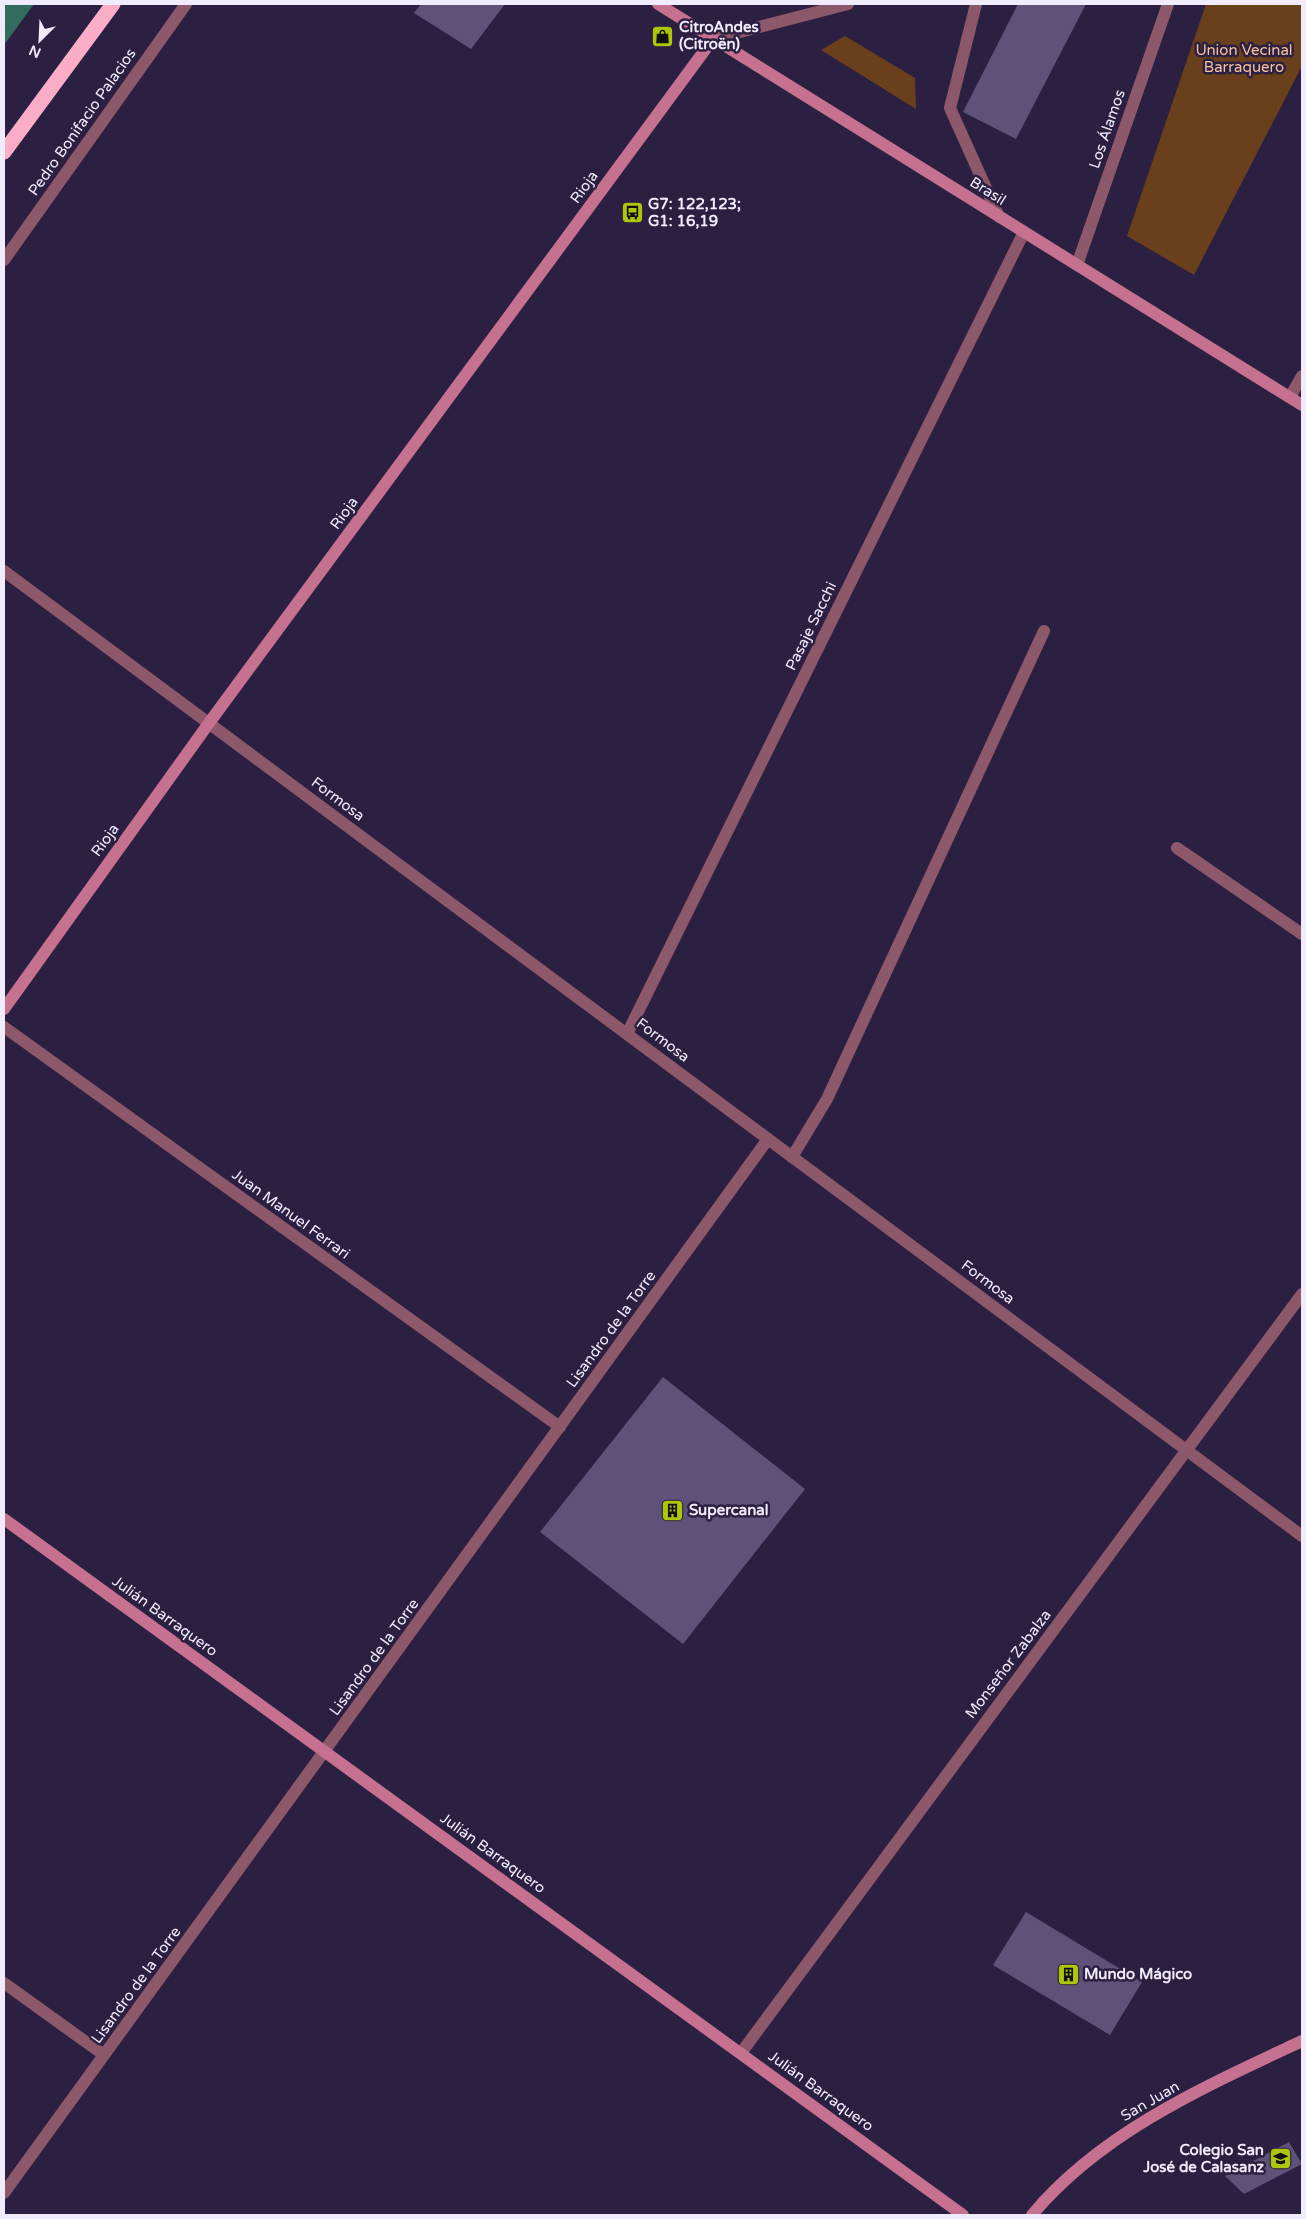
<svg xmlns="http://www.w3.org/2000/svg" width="1306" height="2219" font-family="'Varela Round',sans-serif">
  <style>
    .green { fill: #6a3f1b }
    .water { fill: #316c5f }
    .building { fill: #5e5278 }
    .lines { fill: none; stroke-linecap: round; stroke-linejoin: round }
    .lane { stroke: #8c586a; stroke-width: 12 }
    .street { stroke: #8c586a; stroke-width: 12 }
    .secondary { stroke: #c5718f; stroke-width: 12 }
    .highway { stroke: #fbacc6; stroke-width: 15 }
    .labels { text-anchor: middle; stroke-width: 5; stroke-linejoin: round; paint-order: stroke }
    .poi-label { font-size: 15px; font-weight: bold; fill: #f0ecfe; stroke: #2b2041; text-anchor: start }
    .park-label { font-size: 15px; fill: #f6c39d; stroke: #2b2041 }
    .street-label { font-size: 15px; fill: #f0ecfe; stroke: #2b2041 }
  </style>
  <rect width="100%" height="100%" fill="#2b2041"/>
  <g class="green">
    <path d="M1206,4H1302V66L1194,275L1127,236Z"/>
    <path d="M845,36L915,78L916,109L821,50Z"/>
  </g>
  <path class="water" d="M4,4H34L4,45Z"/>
  <g class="building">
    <path d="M421,4H505L471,49L414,13Z"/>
    <path d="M1018,4H1086L1016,139L963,112Z"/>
    <path d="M663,1377L805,1489L683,1644L540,1532Z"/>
    <path d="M1026,1912L1142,1982L1110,2035L993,1965Z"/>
    <path d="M1289,2142L1302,2164L1244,2194L1225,2176Z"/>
  </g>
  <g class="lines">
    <g class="lane">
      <path d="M976,4L950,108L999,217"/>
      <path d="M713,39L848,4"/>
      <path d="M792,1157L827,1099L1044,631"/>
    </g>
    <g class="street">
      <path d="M4,260L186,4"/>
      <path d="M1077,265L1168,4"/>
      <path d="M1290,397L1302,376"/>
      <path d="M4,571L1302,1536"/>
      <path d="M1177,848L1302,934"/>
      <path d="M4,1027L560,1427"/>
      <path d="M627,1034L1024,232"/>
      <path d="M4,1983L104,2055"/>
      <path d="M741,2053L1302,1294"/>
      <path d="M4,2193L768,1139"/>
    </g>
    <g class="secondary">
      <path d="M658,4L1302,405"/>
      <path d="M4,1009L209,723L713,39"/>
      <path d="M4,1519L963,2215"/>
      <path d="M1032,2215C1101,2132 1206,2086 1302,2041"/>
    </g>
    <path class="highway" d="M4,152L113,4"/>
  </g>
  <defs>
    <symbol id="shop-square" viewBox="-11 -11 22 22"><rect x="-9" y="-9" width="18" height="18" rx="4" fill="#afc508" stroke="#2b2041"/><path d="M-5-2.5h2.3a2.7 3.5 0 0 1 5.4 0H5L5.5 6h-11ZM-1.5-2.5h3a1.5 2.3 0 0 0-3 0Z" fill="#111"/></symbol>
    <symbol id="bus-square" viewBox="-11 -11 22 22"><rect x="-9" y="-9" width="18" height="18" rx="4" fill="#afc508" stroke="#2b2041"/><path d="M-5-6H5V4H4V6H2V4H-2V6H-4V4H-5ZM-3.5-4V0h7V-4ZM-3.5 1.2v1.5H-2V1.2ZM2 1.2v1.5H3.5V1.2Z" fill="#111"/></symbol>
    <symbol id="building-square" viewBox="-11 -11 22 22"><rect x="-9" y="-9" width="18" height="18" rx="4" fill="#afc508" stroke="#2b2041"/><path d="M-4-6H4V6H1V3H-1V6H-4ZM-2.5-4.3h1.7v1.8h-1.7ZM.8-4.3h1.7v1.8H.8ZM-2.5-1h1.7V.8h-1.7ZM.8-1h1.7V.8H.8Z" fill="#111"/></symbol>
    <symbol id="school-square" viewBox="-11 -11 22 22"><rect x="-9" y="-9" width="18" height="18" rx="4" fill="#afc508" stroke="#2b2041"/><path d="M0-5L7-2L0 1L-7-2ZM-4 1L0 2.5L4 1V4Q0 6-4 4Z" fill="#111"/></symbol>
  </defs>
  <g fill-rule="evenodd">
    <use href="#shop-square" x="650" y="24" width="25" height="25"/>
    <use href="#bus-square" x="620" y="200" width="25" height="25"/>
    <use href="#building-square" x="660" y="1498" width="25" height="25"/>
    <use href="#building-square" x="1056" y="1962" width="25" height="25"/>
    <use href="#school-square" x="1268" y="2146" width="25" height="25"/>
  </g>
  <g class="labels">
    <g class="poi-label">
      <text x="679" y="32">CitroAndes<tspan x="679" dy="17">(Citroën)</tspan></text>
      <text x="648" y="209">G7: 122,123;<tspan x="648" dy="17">G1: 16,19</tspan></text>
      <text x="689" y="1515">Supercanal</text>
      <text x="1084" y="1979">Mundo Mágico</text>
      <text x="1264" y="2155" text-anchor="end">Colegio San<tspan x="1264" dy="17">José de Calasanz</tspan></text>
    </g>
    <g class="park-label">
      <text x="1244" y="55">Union Vecinal<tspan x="1244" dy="17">Barraquero</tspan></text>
    </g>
    <g class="street-label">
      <text transform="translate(82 122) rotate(-55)" y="5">Pedro Bonifacio Palacios</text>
      <text transform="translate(1107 129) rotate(-71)" y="5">Los Álamos</text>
      <text transform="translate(584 187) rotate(-54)" y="5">Rioja</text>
      <text transform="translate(988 191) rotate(32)" y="5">Brasil</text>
      <text transform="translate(344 513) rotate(-54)" y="5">Rioja</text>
      <text transform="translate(811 626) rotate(-64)" y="5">Pasaje Sacchi</text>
      <text transform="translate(338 799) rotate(37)" y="5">Formosa</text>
      <text transform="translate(105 840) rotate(-54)" y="5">Rioja</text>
      <text transform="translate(663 1040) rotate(37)" y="5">Formosa</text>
      <text transform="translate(291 1214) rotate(36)" y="5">Juan Manuel Ferrari</text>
      <text transform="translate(988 1282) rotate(37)" y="5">Formosa</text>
      <text transform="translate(611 1329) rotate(-54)" y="5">Lisandro de la Torre</text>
      <text transform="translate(165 1616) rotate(36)" y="5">Julián Barraquero</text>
      <text transform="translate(374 1657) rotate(-54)" y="5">Lisandro de la Torre</text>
      <text transform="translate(1008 1664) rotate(-53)" y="5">Monseñor Zabalza</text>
      <text transform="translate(493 1853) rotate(36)" y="5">Julián Barraquero</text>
      <text transform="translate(136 1985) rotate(-54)" y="5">Lisandro de la Torre</text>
      <text transform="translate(821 2091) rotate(36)" y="5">Julián Barraquero</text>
      <text transform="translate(1150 2101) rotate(-30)" y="5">San Juan</text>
    </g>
  </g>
  <rect width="1306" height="2219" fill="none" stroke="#f0ecfe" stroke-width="10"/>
  <g transform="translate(40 40) rotate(204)" stroke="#2b2041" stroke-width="4" paint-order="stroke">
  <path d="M0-4L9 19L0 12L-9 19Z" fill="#f0ecfe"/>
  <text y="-8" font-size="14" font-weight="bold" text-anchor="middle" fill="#f0ecfe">N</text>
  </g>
</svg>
